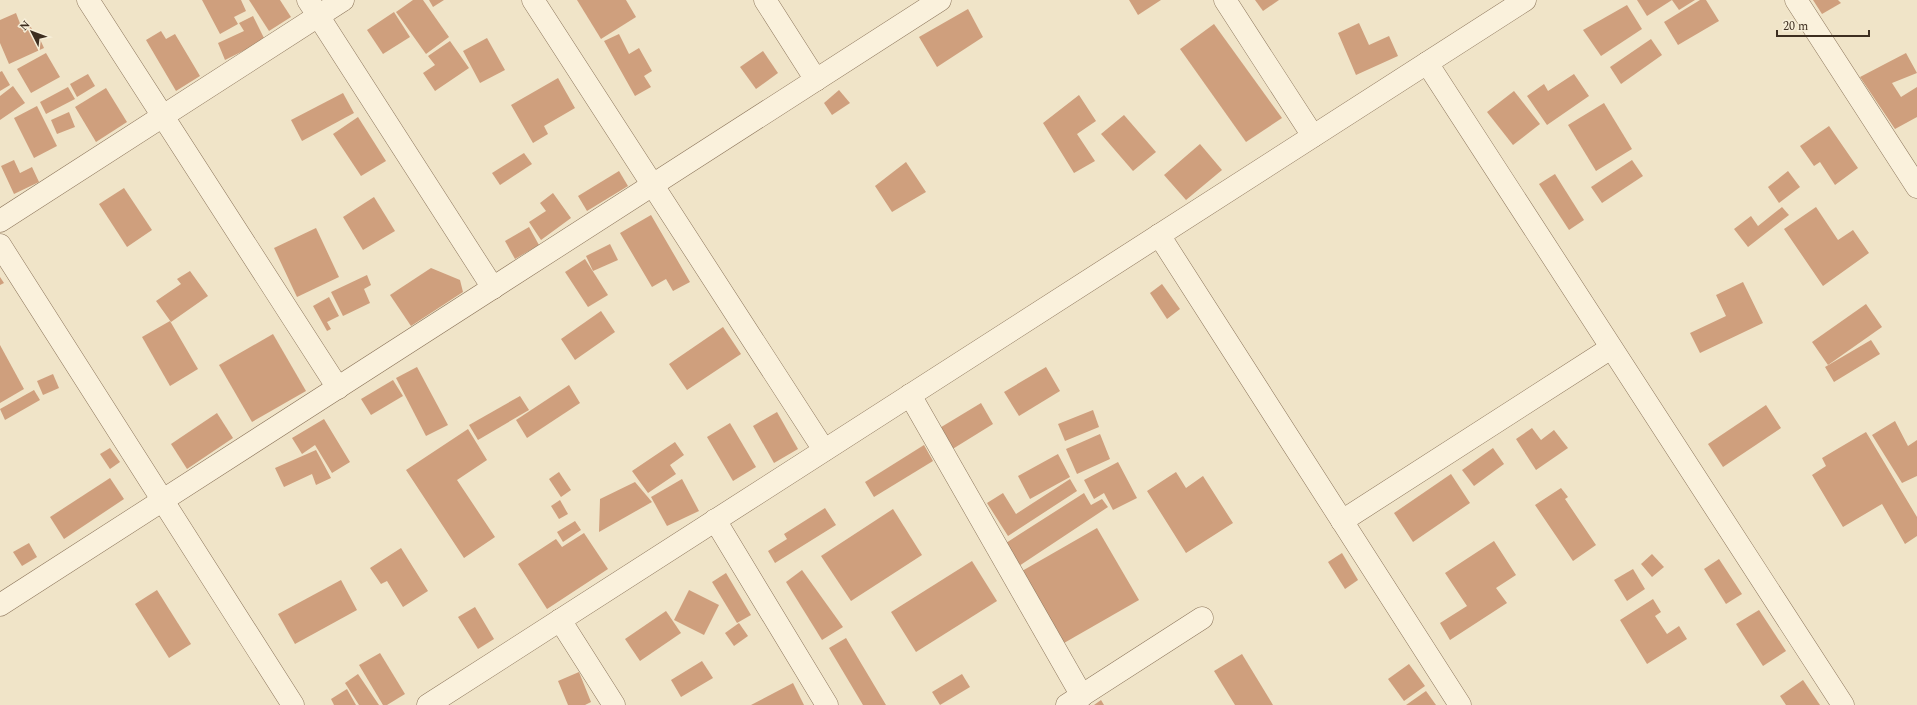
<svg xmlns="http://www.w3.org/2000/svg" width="1917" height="705" font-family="Spectral,serif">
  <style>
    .building { fill: #cf9f7d }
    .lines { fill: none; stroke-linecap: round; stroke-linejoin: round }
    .minor-casing { stroke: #8d765c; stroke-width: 23 }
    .minor { stroke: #faf1dc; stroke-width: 22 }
  </style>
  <rect width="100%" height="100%" fill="#f0e4c8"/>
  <g class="building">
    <path d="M202,0H241L246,11L234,17L238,24L220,34Z"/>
    <path d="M249,0H280L291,17L269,31Z"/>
    <path d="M413,0H423L449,37L426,54L396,12Z"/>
    <path d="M429,0H444L433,7Z"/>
    <path d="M577,0H626L636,17L601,39Z"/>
    <path d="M1129,0H1161L1138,15Z"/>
    <path d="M1255,0H1279L1263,11Z"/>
    <path d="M1637,0H1672L1647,16Z"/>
    <path d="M1672,0H1695L1679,10Z"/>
    <path d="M1700,0H1706L1719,21L1678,45L1664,22Z"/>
    <path d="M1813,0H1838L1841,3L1822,14Z"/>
    <path d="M1627,5L1642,29L1601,56L1583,30Z"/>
    <path d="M968,9L983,37L937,67L919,37Z"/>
    <path d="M394,12L410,37L383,54L367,30Z"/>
    <path d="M16,13L21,26L29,23L36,38L39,37L44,48L9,64L0,43V20Z"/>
    <path d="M253,16L265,40L225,60L218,43L244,31L239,23Z"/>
    <path d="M1359,23L1369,45L1389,36L1398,56L1356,75L1338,33Z"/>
    <path d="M1214,24L1282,118L1246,142L1180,49Z"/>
    <path d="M161,31L166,39L175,34L200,76L176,91L146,40Z"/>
    <path d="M619,34L629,54L639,48L652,71L644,76L651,87L635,96L604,41Z"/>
    <path d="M487,38L505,70L480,83L463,51Z"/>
    <path d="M1651,39L1662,55L1621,84L1610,67Z"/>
    <path d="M450,41L469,68L435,91L423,73L435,65L428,56Z"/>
    <path d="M763,51L778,73L756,89L740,67Z"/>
    <path d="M46,53L60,77L31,93L17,69Z"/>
    <path d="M1906,53L1917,73L1892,83L1901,97L1917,87V117L1895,129L1860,77Z"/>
    <path d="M2,71L10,85L0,91V72Z"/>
    <path d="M88,74L95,86L77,97L70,84Z"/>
    <path d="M1574,74L1589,96L1547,125L1527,96L1544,84L1548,91Z"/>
    <path d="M558,78L575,108L544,126L548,134L533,143L511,105Z"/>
    <path d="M13,86L25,103L0,120V96Z"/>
    <path d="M68,87L75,99L46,114L40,102Z"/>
    <path d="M106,88L127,122L96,142L75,107Z"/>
    <path d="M839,90L850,103L832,115L824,103Z"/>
    <path d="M1514,91L1540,124L1513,145L1487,112Z"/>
    <path d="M343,93L354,113L302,141L291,120Z"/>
    <path d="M1079,95L1096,121L1077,134L1095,161L1074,173L1043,123Z"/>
    <path d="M1604,103L1632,149L1596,171L1568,125Z"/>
    <path d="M37,106L57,146L34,158L14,118Z"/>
    <path d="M69,112L75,127L57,134L51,120Z"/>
    <path d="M1124,115L1156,152L1133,171L1101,134Z"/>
    <path d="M358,117L386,161L361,176L333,134Z"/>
    <path d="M1829,126L1858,168L1835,185L1820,162L1814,166L1800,146Z"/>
    <path d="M1200,144L1222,170L1186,200L1164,175Z"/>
    <path d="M524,153L532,164L500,185L492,173Z"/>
    <path d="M14,160L20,173L32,167L39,182L14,194L1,166Z"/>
    <path d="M1632,160L1643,176L1602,203L1591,187Z"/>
    <path d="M906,162L926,192L892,212L875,186Z"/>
    <path d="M619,171L628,186L587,211L578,196Z"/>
    <path d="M1788,171L1800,187L1779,203L1768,187Z"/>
    <path d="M1555,174L1584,220L1569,230L1539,184Z"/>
    <path d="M124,188L152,230L127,247L99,204Z"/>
    <path d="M553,193L571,218L541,240L529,222L546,211L540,203Z"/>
    <path d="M374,197L395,231L363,250L343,217Z"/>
    <path d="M1782,207L1789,215L1748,247L1734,229L1751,216L1758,226Z"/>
    <path d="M1816,207L1838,240L1853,230L1869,253L1823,286L1784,229Z"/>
    <path d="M651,215L690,282L673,291L666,279L652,287L620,233Z"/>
    <path d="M529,227L539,245L515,259L505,241Z"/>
    <path d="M316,228L339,277L297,297L274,248Z"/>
    <path d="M610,244L618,260L593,271L586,256Z"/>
    <path d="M585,259L608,295L588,307L565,272Z"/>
    <path d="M431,268L460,280L463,292L411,326L390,295Z"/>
    <path d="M190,271L208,296L171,322L156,301L181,284L177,279Z"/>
    <path d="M367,275L371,285L364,289L370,303L343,316L331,292Z"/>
    <path d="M0,277L4,283L0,285Z"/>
    <path d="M1743,282L1763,323L1700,353L1690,333L1726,316L1716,295Z"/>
    <path d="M1162,284L1180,309L1167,319L1150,293Z"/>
    <path d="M329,297L339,316L327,322L331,329L327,331L313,306Z"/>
    <path d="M1866,304L1882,327L1828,365L1812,342Z"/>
    <path d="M601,311L615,332L575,360L561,339Z"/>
    <path d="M170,321L198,369L170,386L142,337Z"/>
    <path d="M723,327L741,354L687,390L669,364Z"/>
    <path d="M273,334L306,391L252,422L219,365Z"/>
    <path d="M1871,340L1880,354L1834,382L1825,367Z"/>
    <path d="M0,345L24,389L0,403Z"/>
    <path d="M417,367L448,425L426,436L396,378Z"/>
    <path d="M1046,367L1060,391L1019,416L1004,392Z"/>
    <path d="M53,374L59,388L43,395L37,381Z"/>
    <path d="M393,380L403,396L371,415L361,399Z"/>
    <path d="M569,385L580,403L527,438L516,420Z"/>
    <path d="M34,390L40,400L5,420L0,409Z"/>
    <path d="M520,396L529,410L478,440L469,425Z"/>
    <path d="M981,403L993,424L951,450L938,429Z"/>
    <path d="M1766,405L1781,428L1723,467L1708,444Z"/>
    <path d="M1093,410L1099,427L1065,441L1058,424Z"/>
    <path d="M777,412L798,449L774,463L753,426Z"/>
    <path d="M217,413L233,438L187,469L171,444Z"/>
    <path d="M324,419L350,462L332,473L315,445L302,454L292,438Z"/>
    <path d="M1895,421L1908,446L1917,440V476L1902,483L1872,435Z"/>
    <path d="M730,423L756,467L733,481L707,437Z"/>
    <path d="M1532,428L1541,440L1554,430L1568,448L1536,470L1516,439Z"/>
    <path d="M468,429L487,460L457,480L495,537L464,558L406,470Z"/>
    <path d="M1866,432L1917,517V536L1905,544L1882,504L1843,527L1812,475L1826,466L1822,458Z"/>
    <path d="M1100,434L1110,459L1077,474L1066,449Z"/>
    <path d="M675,442L684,455L670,465L676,474L648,493L632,471Z"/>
    <path d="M924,445L933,461L874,497L865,482Z"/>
    <path d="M110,448L120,462L110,469L100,454Z"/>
    <path d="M1493,448L1504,464L1474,486L1462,470Z"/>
    <path d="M316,450L331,478L316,485L312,474L284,487L275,468Z"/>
    <path d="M1058,454L1070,477L1030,499L1018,476Z"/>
    <path d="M1118,462L1137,498L1113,510L1104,493L1094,499L1084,480Z"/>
    <path d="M559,472L571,490L561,497L549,479Z"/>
    <path d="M1176,472L1186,488L1203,476L1233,523L1186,553L1147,491Z"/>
    <path d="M1451,474L1470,503L1413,542L1394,513Z"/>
    <path d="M110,478L124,499L64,539L50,517Z"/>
    <path d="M682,479L699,511L667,526L651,497Z"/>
    <path d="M1070,479L1077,491L1008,536L987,503L1003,493L1016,514Z"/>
    <path d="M635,482L652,502L599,532L600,499Z"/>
    <path d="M1561,488L1568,497L1565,499L1596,545L1573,561L1535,505Z"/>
    <path d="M1084,493L1091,505L1102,499L1108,507L1019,566L1006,543Z"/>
    <path d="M560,500L568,514L559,519L551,506Z"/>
    <path d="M825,508L836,525L775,563L768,551L787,539L784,534Z"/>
    <path d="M893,509L922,555L851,601L821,556Z"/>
    <path d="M575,521L581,530L563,542L557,532Z"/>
    <path d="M1097,528L1139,600L1064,643L1022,571Z"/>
    <path d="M584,533L608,569L547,609L518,564L556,539L562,547Z"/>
    <path d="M1494,541L1516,575L1496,588L1507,603L1450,640L1440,623L1467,606L1445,573Z"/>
    <path d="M29,543L37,557L22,566L13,552Z"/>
    <path d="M401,548L428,591L403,607L387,581L381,584L370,568Z"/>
    <path d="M1342,553L1358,580L1345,589L1328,562Z"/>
    <path d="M1652,554L1664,567L1652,577L1641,564Z"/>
    <path d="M1719,559L1742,594L1726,604L1704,569Z"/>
    <path d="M972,561L997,601L916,652L891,612Z"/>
    <path d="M1633,569L1645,589L1627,601L1614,580Z"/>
    <path d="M802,570L843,627L822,640L786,582Z"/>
    <path d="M726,573L751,615L737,623L712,582Z"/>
    <path d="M341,580L357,610L295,644L278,614Z"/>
    <path d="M157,590L191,644L169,658L135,604Z"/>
    <path d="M689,590L719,605L704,635L674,620Z"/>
    <path d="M1653,599L1661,612L1655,616L1667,634L1679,626L1687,639L1647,664L1620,620Z"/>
    <path d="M475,607L494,639L478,649L458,617Z"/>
    <path d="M1759,610L1786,651L1763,666L1736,624Z"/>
    <path d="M666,611L681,633L640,661L625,639Z"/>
    <path d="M739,623L748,636L734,646L725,633Z"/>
    <path d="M846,638L886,705H863L829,648Z"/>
    <path d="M380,653L405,694L387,705H383L359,665Z"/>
    <path d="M1242,654L1273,705H1235L1214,671Z"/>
    <path d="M702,661L713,678L681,697L671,680Z"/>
    <path d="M1409,664L1425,686L1404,701L1388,679Z"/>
    <path d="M579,672L591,702L585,705H568L558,681Z"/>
    <path d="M358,674L379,705H359L345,683Z"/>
    <path d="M962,674L970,687L940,705L932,692Z"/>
    <path d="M1803,680L1820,705H1786L1780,696Z"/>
    <path d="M793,683L804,705H751Z"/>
    <path d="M347,689L356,705H334L331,699Z"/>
    <path d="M1426,691L1436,705H1406Z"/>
    <path d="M1101,700L1104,705H1094Z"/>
  </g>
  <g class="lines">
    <defs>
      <g id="minor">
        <path d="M88,0L338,388"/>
        <path d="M308,0L493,288"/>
        <path d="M533,0L824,450"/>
        <path d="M765,0L816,80"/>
        <path d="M1225,0L1313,136"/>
        <path d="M1796,0L1917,187"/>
        <path d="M1427,63L1843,705"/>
        <path d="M0,221L343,0"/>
        <path d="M1159,235L1460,705"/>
        <path d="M0,245L293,705"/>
        <path d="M910,395L1082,696"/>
        <path d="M715,520L827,705"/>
        <path d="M1342,521L1611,348"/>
        <path d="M0,605L940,0"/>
        <path d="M560,620L614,705"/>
        <path d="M428,705L1525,0"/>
        <path d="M1067,705L1202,618"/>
      </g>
    </defs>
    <use href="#minor" class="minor-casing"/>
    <use href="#minor" class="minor"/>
  </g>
  <g transform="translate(32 32) rotate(312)" stroke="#f7eed8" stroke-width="3" paint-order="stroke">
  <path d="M0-3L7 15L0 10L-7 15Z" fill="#3d2e20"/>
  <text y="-6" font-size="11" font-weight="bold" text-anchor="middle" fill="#3d2e20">N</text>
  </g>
  <path d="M1777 30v6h92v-6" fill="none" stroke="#3d2e20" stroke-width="2"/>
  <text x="1783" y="30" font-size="12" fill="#3d2e20" stroke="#f7eed8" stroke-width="3" paint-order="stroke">20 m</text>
</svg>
